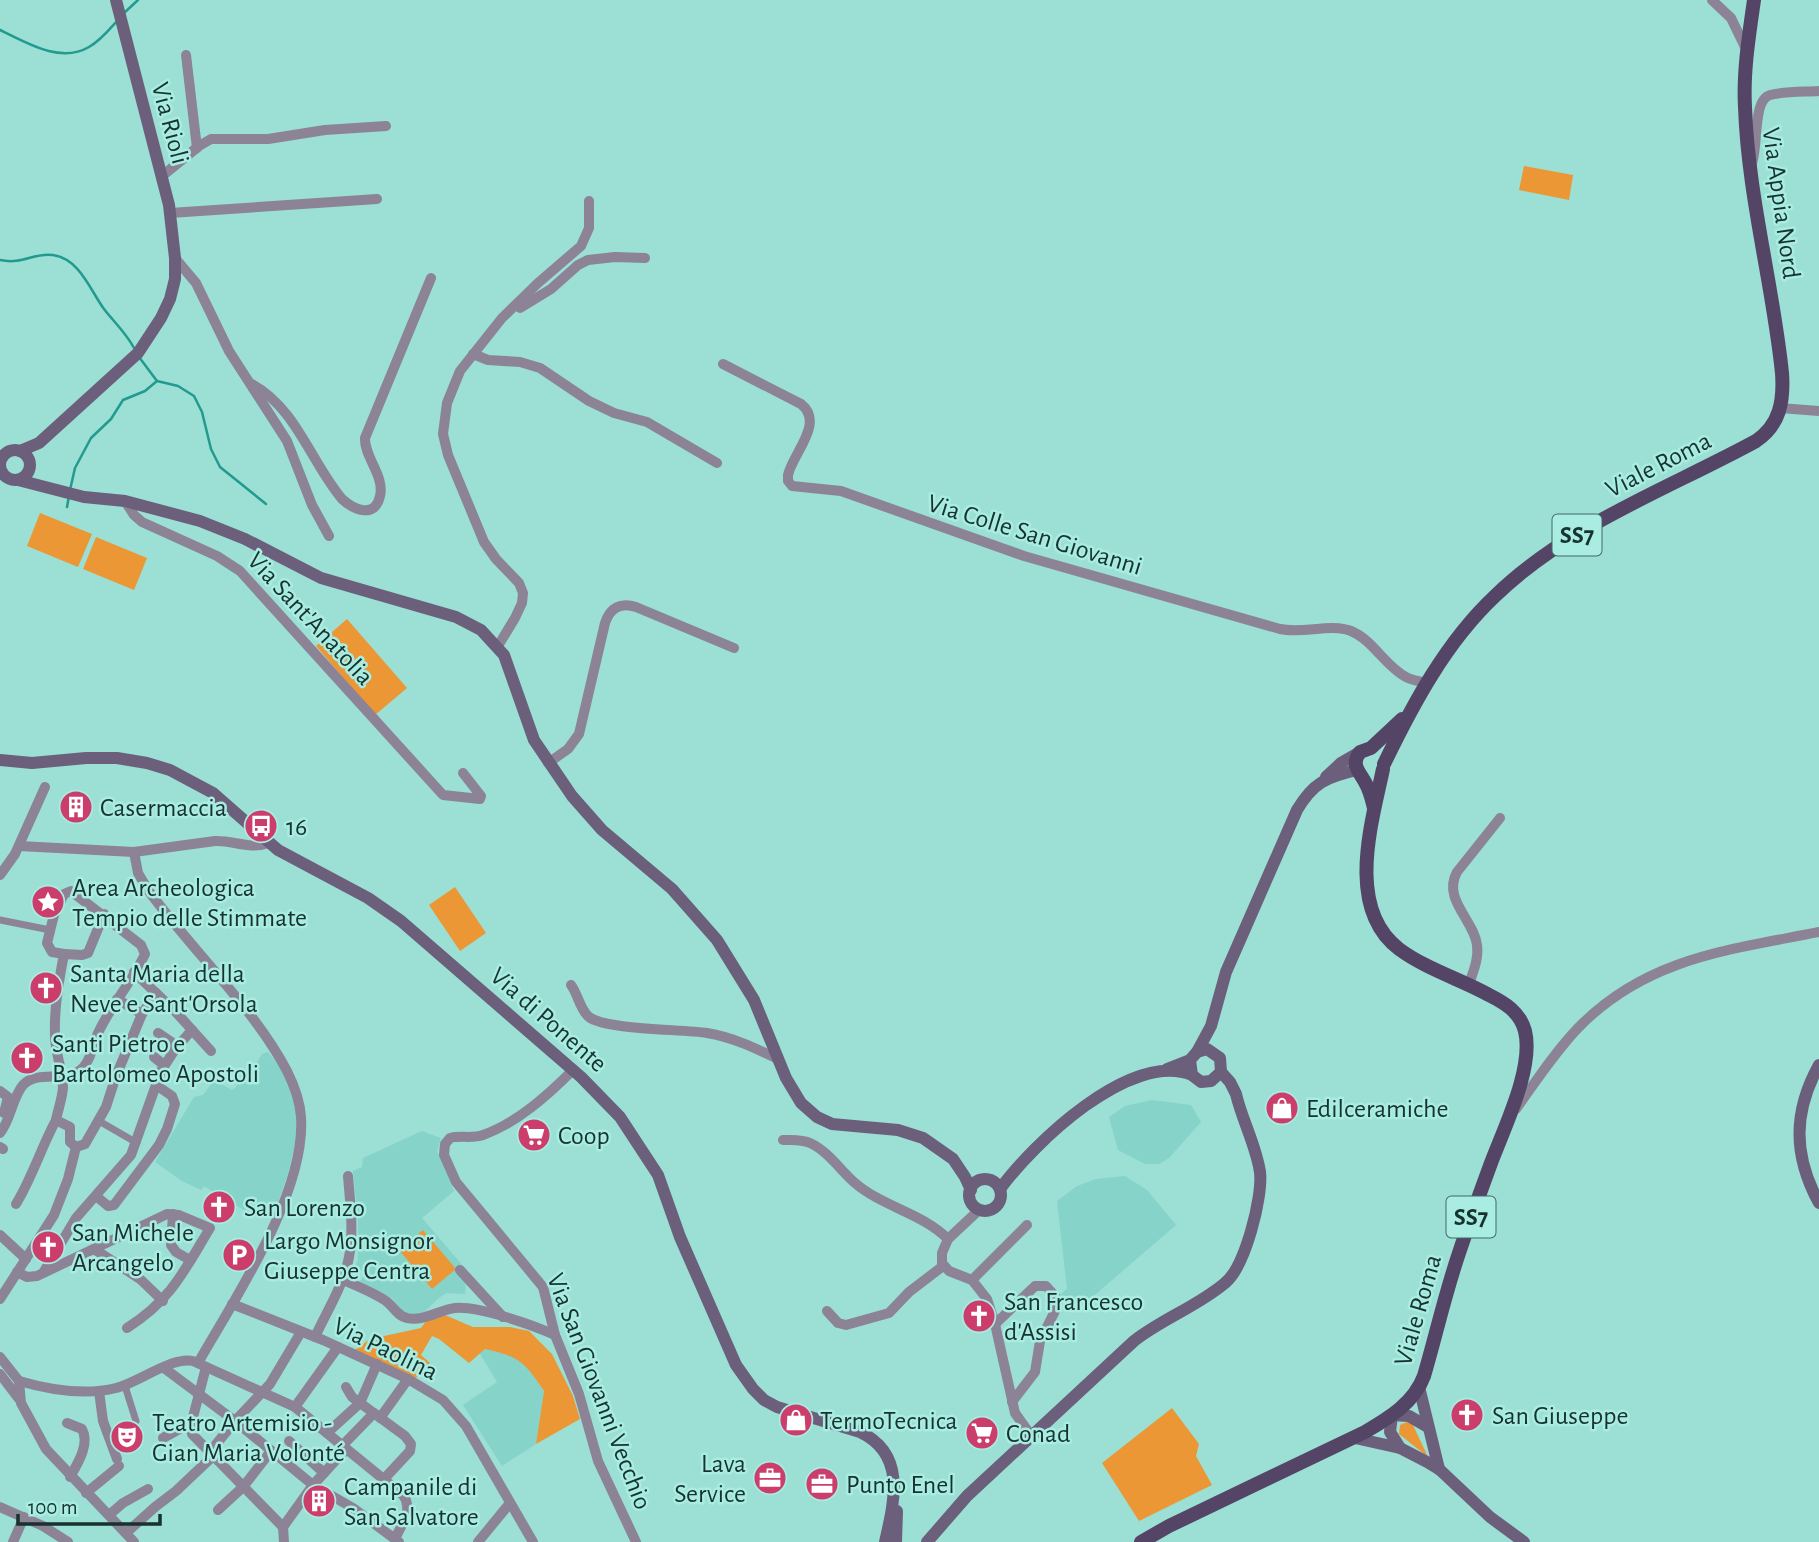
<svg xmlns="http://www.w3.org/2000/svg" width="1819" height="1542" font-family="'Alegreya Sans',sans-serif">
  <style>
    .built { fill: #86d3c9 }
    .green { fill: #ec9735 }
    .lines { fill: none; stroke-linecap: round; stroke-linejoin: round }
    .stream { stroke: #239a8e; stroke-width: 2.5 }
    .pedestrian { stroke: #8c8397; stroke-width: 7 }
    .minor { stroke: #8c8397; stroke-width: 10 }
    .secondary { stroke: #6b5f7b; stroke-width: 12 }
    .primary { stroke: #544567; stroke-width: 14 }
    .labels { text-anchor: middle; stroke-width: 5; stroke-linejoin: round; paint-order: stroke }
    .shield { fill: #a8ece2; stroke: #426a65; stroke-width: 2 }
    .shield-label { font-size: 24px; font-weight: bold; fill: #17322f }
    .street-label { font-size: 26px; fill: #17322f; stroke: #a8ece2 }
    .poi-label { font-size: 26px; fill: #17322f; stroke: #a8ece2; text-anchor: start }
  </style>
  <rect width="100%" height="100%" fill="#9bdfd5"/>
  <g class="built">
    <path d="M268,1052L285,1073L293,1091L296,1112V1141L288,1173L278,1203H269V1215L244,1210L204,1186L201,1190L182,1181L155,1162L194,1097L203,1095L214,1080L232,1090L236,1087L244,1074L254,1067L262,1054Z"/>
    <path d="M1152,1100L1191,1105L1201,1122L1169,1158L1159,1164H1145L1118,1150L1109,1117L1125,1106Z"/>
    <path d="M422,1131L441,1138L437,1151L454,1191L422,1218L463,1266L457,1272L466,1282L465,1294L447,1293L440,1297L423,1313L409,1316L397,1308L393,1299L360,1282L365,1273L355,1266L358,1260V1221L353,1171L362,1167L363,1158Z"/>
    <path d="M1125,1176L1147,1190L1176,1225L1075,1312L1060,1295L1067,1289L1057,1201L1077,1186L1096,1179Z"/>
    <path d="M485,1349L511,1355L528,1366L544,1392L536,1444L502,1466L463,1405L497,1382L479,1352Z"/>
  </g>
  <g class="green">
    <path d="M1524,166L1573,175L1569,200L1519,190Z"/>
    <path d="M40,513L92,534L78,567L27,546Z"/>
    <path d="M96,537L147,558L134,590L83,569Z"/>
    <path d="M347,619L407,688L375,715L316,646Z"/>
    <path d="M455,887L486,933L460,951L429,905Z"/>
    <path d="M423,1230L456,1269L432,1289L399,1250Z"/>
    <path d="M445,1315L473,1327H510L529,1331L552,1354L573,1396L580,1419L536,1444L544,1391C524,1361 520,1357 485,1349L469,1363L439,1339L432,1336L421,1355L430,1363L416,1378L355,1350L370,1339L421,1328L426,1321Z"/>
    <path d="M1172,1408L1199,1444L1196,1456L1212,1485L1139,1521L1102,1463Z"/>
    <path d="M1407,1422L1412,1423L1428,1457L1399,1434L1400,1425Z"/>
  </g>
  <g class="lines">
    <g class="stream">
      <path d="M124,13L138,0"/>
      <path d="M0,30C25,42 60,64 89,47C100,41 109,30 117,21"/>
      <path d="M0,260C23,265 34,252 53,255C80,259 90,290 104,309C114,322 126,333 134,348"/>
      <path d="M139,357L157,381L178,386L194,396L202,412L211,449L220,467L266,504"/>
      <path d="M70,490L75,468L91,438L111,419L123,400L145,391L157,381"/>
      <path d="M67,507L69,496"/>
    </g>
    <g class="pedestrian">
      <path d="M0,920L50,930"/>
      <path d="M99,1121L137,1143"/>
      <path d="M125,1386L136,1421"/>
    </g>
    <g class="minor">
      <path d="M1712,0L1731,18L1747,51"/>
      <path d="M186,55L197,148"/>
      <path d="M1751,166C1759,149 1752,100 1770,95C1785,91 1803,92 1819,91"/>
      <path d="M162,176L199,146L211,139H268L325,130L386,126"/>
      <path d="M170,213L377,199"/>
      <path d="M175,258L196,283L229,351L287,441L312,505L329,536"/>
      <path d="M520,308L551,289L578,265L588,260L615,257L645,258"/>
      <path d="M473,354L488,360L520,362L540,368L589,401L614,413L647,422L717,463"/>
      <path d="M723,364L801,404C825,423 793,453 788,475V481L792,486L841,491L1024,556L1280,629C1303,634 1331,623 1351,631C1373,640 1385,666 1406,677C1413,681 1420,681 1427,683"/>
      <path d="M252,384C297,409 310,461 342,499C354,510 375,519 380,496C385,476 364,457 365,438L431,278"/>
      <path d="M1780,408L1819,411"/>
      <path d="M125,501L134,515L142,522L217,556L240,571L443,795L480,799L481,796L463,773"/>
      <path d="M498,646L515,618L522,603L523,593L519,583L496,559L484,542L448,455L443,434L447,403L460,371L502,318L538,283L581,246L589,228V201"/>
      <path d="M548,763L568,749L579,734L605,623C610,608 620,602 636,607L734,648"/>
      <path d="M19,846L134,852L215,841C233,840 250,850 268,843"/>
      <path d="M134,852L138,873L148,890C191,949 254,1008 287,1071C294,1085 300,1101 301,1117C306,1193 235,1298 198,1363"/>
      <path d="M0,875L15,854L45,787"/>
      <path d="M64,954L82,955L88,953L104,914"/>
      <path d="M134,972L174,1010L211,1051"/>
      <path d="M1469,984C1473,972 1479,959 1477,945C1474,920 1442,899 1457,872L1500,818"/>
      <path d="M571,985C578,994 580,1010 589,1017C606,1030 682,1029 707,1033C732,1037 755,1048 778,1059"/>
      <path d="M117,999L142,1014"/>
      <path d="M158,1033L177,1046"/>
      <path d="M154,1057L164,1065"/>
      <path d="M573,1070C548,1095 517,1123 483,1135C472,1139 461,1135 450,1138L445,1144L444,1155L456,1182L543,1287L555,1335L579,1394L598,1461L636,1542"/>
      <path d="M0,1091L8,1097L4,1113"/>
      <path d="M1516,1109C1536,1081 1555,1052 1578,1028C1646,958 1728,950 1819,932"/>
      <path d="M0,1133C11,1120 12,1098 23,1085C36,1070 63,1082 79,1071C90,1064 93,1045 98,1033C111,1005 132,982 145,954L141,945L71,891L64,894L54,915L47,943L52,952L64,954C59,980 54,1007 55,1035C55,1053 63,1071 63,1088C62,1099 58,1110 56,1120L70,1127V1142L76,1147"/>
      <path d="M783,1140C792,1140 802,1139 810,1143C828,1151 840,1170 855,1183C883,1207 922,1213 948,1239"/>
      <path d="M0,1147L3,1149"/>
      <path d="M76,1147L85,1144L106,1107L116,1076L142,1014L156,993"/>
      <path d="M96,1196L108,1206L114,1205L159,1145L167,1129L175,1104L172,1096L156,1085"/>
      <path d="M16,1204C32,1178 41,1148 56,1120"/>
      <path d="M979,1210L948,1239L942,1253V1263L949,1271L972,1280L987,1299L995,1324L1015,1413L1032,1437"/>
      <path d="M173,1214L171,1245L176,1252L190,1260"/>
      <path d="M0,1235L26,1259"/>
      <path d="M94,1249L140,1279L163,1301"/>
      <path d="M460,1270L503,1317"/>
      <path d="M17,1272L27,1277L37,1276L167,1214L179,1215L210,1228C184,1271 171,1300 127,1328"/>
      <path d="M43,1273L76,1218L131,1155L161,1071L176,1048L192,1030"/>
      <path d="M342,1279C356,1286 373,1292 386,1301C394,1307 397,1316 407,1318C423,1322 439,1310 455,1308C479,1306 533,1325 555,1335"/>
      <path d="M972,1280L1027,1225"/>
      <path d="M0,1299L54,1215L68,1179L76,1147"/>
      <path d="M232,1304L323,1340L408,1379L443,1400L466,1426L533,1542"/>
      <path d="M827,1311L838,1323L846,1325L889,1313L909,1292L943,1266"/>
      <path d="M995,1324L1035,1286H1046L1055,1296L1056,1309L1040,1341L1035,1372L1012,1402"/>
      <path d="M315,1337C327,1311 344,1284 349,1257C354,1230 350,1202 348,1176"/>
      <path d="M0,1357L19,1381L21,1403L46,1449L134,1542"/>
      <path d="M206,1367L191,1425L192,1434L283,1527L284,1542"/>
      <path d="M164,1368L235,1421L313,1485L353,1508L399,1542"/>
      <path d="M0,1374L19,1399"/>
      <path d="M19,1381C50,1390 84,1396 116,1388C138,1383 172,1356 193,1361L295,1407L403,1495C414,1509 401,1525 395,1539"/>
      <path d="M346,1387L352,1397L405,1436L411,1444L410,1451L384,1479"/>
      <path d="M99,1391L103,1421L117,1459"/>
      <path d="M295,1407L338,1347"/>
      <path d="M380,1418L408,1379"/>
      <path d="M67,1423L82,1429C90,1444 78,1463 70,1477"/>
      <path d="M327,1433L360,1403L377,1364"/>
      <path d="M163,1438L192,1422"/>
      <path d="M289,1441L324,1473"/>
      <path d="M342,1446L374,1413"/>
      <path d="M209,1453L235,1421L270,1384L301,1332"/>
      <path d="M86,1493L119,1466"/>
      <path d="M0,1507L43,1526L68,1542"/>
      <path d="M218,1510L243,1487L271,1451"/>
      <path d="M109,1515L123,1503L148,1489"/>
      <path d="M283,1527L313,1485L346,1449"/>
      <path d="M126,1533L155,1507L176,1491L212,1457"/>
      <path d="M13,1542L24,1517"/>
      <path d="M478,1542L510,1503"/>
    </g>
    <g class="secondary">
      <circle cx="15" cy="465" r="15"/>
      <path d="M20,451L39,443L138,353L161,318L170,299L175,279V258L169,205L116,0"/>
      <path d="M18,480L84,497L125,501L200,521L245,539L321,578L456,617L481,630L504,655L534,740L572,796L602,830L672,889L717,940L754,1000L786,1078L801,1103L817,1117L832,1124L898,1130L923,1138L953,1159L965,1177L971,1190"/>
      <path d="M0,760L32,763L86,758H117L147,763L170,770L213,793L278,850L368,898L401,921L581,1077L620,1117L658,1175L680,1237L736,1365L753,1389L764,1400L777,1407L860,1432C907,1454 894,1502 885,1542"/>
      <path d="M1326,777L1341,763L1360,752"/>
      <path d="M1197,1052L1211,1026L1226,972L1297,810C1313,783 1326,777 1357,770"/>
      <path d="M1819,1065C1793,1112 1793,1155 1819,1203"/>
      <path d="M1167,1069L1190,1060L1197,1052L1207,1049L1220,1058L1221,1072L1211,1081L1201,1082L1192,1075L1190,1060"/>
      <circle cx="985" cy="1195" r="16"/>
      <path d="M1000,1189C1033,1144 1130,1050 1192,1075"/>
      <path d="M1419,1387L1439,1469"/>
      <path d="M1355,1438L1400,1448L1429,1463L1439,1469L1490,1517L1524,1542"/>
      <path d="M1400,1448L1390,1432L1392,1415L1409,1416L1428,1427"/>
      <path d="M896,1542L897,1511"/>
      <path d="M927,1542L967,1496L1134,1341C1162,1319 1198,1306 1225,1283C1245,1267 1263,1197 1260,1172C1256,1145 1242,1120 1236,1094L1230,1082L1221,1072"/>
    </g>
    <g class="primary">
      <path d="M1384,764C1413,704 1446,642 1495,596C1568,525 1668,489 1756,441C1780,425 1784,401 1782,373C1773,285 1748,196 1745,107C1743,72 1749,35 1754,0"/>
      <path d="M1374,808C1372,800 1370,791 1366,784C1360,772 1350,765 1360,752L1371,748L1402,719"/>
      <path d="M1141,1542L1169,1526L1365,1432C1389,1418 1414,1403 1424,1376C1436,1335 1445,1294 1459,1253C1469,1223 1480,1193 1491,1163C1504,1128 1534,1068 1525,1031C1520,1012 1505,1003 1489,995C1460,979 1426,969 1399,949C1345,908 1372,822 1383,769"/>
    </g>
  </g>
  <defs>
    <symbol id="building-disc" viewBox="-11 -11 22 22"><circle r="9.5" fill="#cb3e6c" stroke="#a8ece2"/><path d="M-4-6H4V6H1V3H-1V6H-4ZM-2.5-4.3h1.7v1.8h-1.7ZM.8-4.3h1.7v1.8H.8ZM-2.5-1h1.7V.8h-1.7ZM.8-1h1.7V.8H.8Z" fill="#fff"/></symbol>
    <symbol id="bus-disc" viewBox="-11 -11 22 22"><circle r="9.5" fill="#cb3e6c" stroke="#a8ece2"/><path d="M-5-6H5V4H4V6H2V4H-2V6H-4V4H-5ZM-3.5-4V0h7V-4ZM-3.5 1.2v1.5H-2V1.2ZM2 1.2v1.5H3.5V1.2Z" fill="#fff"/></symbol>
    <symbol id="sight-disc" viewBox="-11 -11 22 22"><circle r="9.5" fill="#cb3e6c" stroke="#a8ece2"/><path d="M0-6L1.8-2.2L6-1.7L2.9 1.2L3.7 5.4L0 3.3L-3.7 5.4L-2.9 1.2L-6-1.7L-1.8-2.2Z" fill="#fff"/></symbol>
    <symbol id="church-disc" viewBox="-11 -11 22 22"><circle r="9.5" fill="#cb3e6c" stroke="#a8ece2"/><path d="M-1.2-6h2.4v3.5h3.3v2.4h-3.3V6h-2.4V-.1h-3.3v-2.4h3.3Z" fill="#fff"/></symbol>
    <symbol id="shop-disc" viewBox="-11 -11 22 22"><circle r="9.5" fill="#cb3e6c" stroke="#a8ece2"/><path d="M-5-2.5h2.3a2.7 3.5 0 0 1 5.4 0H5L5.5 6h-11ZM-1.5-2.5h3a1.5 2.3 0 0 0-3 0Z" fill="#fff"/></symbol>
    <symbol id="supermarket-disc" viewBox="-11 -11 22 22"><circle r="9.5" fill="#cb3e6c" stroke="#a8ece2"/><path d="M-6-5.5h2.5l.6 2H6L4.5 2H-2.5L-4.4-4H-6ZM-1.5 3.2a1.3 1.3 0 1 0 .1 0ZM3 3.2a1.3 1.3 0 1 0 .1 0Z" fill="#fff"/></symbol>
    <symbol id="parking-disc" viewBox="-11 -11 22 22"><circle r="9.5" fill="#cb3e6c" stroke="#a8ece2"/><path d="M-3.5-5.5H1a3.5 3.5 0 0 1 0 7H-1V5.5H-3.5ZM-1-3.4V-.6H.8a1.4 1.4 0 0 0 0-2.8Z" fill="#fff"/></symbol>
    <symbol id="theatre-disc" viewBox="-11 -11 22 22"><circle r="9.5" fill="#cb3e6c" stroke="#a8ece2"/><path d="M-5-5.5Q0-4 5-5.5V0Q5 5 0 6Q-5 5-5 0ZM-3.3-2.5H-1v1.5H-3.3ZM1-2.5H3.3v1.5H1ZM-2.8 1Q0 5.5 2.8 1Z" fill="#fff"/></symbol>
    <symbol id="office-disc" viewBox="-11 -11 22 22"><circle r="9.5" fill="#cb3e6c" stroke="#a8ece2"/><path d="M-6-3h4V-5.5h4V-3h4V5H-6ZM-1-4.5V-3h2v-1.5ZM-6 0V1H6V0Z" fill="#fff"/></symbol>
  </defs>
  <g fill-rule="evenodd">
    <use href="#building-disc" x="57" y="788" width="38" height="38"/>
    <use href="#bus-disc" x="242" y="807" width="38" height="38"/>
    <use href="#sight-disc" x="29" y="883" width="38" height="38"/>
    <use href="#church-disc" x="27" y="969" width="38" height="38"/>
    <use href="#church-disc" x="8" y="1039" width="38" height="38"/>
    <use href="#shop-disc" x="1263" y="1089" width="38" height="38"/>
    <use href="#supermarket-disc" x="515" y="1116" width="38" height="38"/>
    <use href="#church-disc" x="200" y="1188" width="38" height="38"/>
    <use href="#church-disc" x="29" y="1228" width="38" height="38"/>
    <use href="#parking-disc" x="220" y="1236" width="38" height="38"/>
    <use href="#church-disc" x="960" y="1297" width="38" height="38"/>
    <use href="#church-disc" x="1448" y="1396" width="38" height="38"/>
    <use href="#shop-disc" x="777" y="1401" width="38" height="38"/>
    <use href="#supermarket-disc" x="963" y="1414" width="38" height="38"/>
    <use href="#theatre-disc" x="108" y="1418" width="38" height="38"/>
    <use href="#office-disc" x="751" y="1459" width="38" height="38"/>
    <use href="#office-disc" x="803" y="1465" width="38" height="38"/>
    <use href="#building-disc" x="300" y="1482" width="38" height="38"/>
  </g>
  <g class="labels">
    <g class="shield">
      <rect x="1552.5" y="514.5" width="49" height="41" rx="5"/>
      <rect x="1446.5" y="1196.5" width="49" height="41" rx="5"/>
    </g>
    <g class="shield-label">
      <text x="1577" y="543">SS7</text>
      <text x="1471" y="1225">SS7</text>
    </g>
    <g class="street-label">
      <text transform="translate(171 123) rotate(75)" y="9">Via Rioli</text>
      <text transform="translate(1782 203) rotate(82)" y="9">Via Appia Nord</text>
      <text transform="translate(1658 464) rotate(-27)" y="9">Viale Roma</text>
      <text transform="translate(1035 534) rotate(17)" y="9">Via Colle San Giovanni</text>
      <text transform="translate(311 618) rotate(47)" y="9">Via Sant'Anatolia</text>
      <text transform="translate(549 1019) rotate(41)" y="9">Via di Ponente</text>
      <text transform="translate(1417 1310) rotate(-74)" y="9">Viale Roma</text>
      <text transform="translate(386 1348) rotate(26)" y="9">Via Paolina</text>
      <text transform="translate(600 1391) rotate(69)" y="9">Via San Giovanni Vecchio</text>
    </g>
    <g class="poi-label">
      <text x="100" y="816">Casermaccia</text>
      <text x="286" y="835">16</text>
      <text x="72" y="896">Area Archeologica<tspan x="72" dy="30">Tempio delle Stimmate</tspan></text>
      <text x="70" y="982">Santa Maria della<tspan x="70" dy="30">Neve e Sant'Orsola</tspan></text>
      <text x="52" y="1052">Santi Pietro e<tspan x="52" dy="30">Bartolomeo Apostoli</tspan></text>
      <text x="1306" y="1117">Edilceramiche</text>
      <text x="558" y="1144">Coop</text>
      <text x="244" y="1216">San Lorenzo</text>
      <text x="72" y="1241">San Michele<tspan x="72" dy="30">Arcangelo</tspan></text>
      <text x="264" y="1249">Largo Monsignor<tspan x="264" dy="30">Giuseppe Centra</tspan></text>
      <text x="1004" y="1310">San Francesco<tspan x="1004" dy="30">d'Assisi</tspan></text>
      <text x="1492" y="1424">San Giuseppe</text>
      <text x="820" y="1429">TermoTecnica</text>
      <text x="152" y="1431">Teatro Artemisio -<tspan x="152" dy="30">Gian Maria Volonté</tspan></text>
      <text x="1006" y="1442">Conad</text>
      <text x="746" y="1472" text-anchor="end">Lava<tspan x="746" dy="30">Service</tspan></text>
      <text x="846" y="1493">Punto Enel</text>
      <text x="344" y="1495">Campanile di<tspan x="344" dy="30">San Salvatore</tspan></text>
    </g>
  </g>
  <path d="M18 1514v10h142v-10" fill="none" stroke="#17322f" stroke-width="3.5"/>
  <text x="28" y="1514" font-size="21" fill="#17322f" stroke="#a8ece2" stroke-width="5" paint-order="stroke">100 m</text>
</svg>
